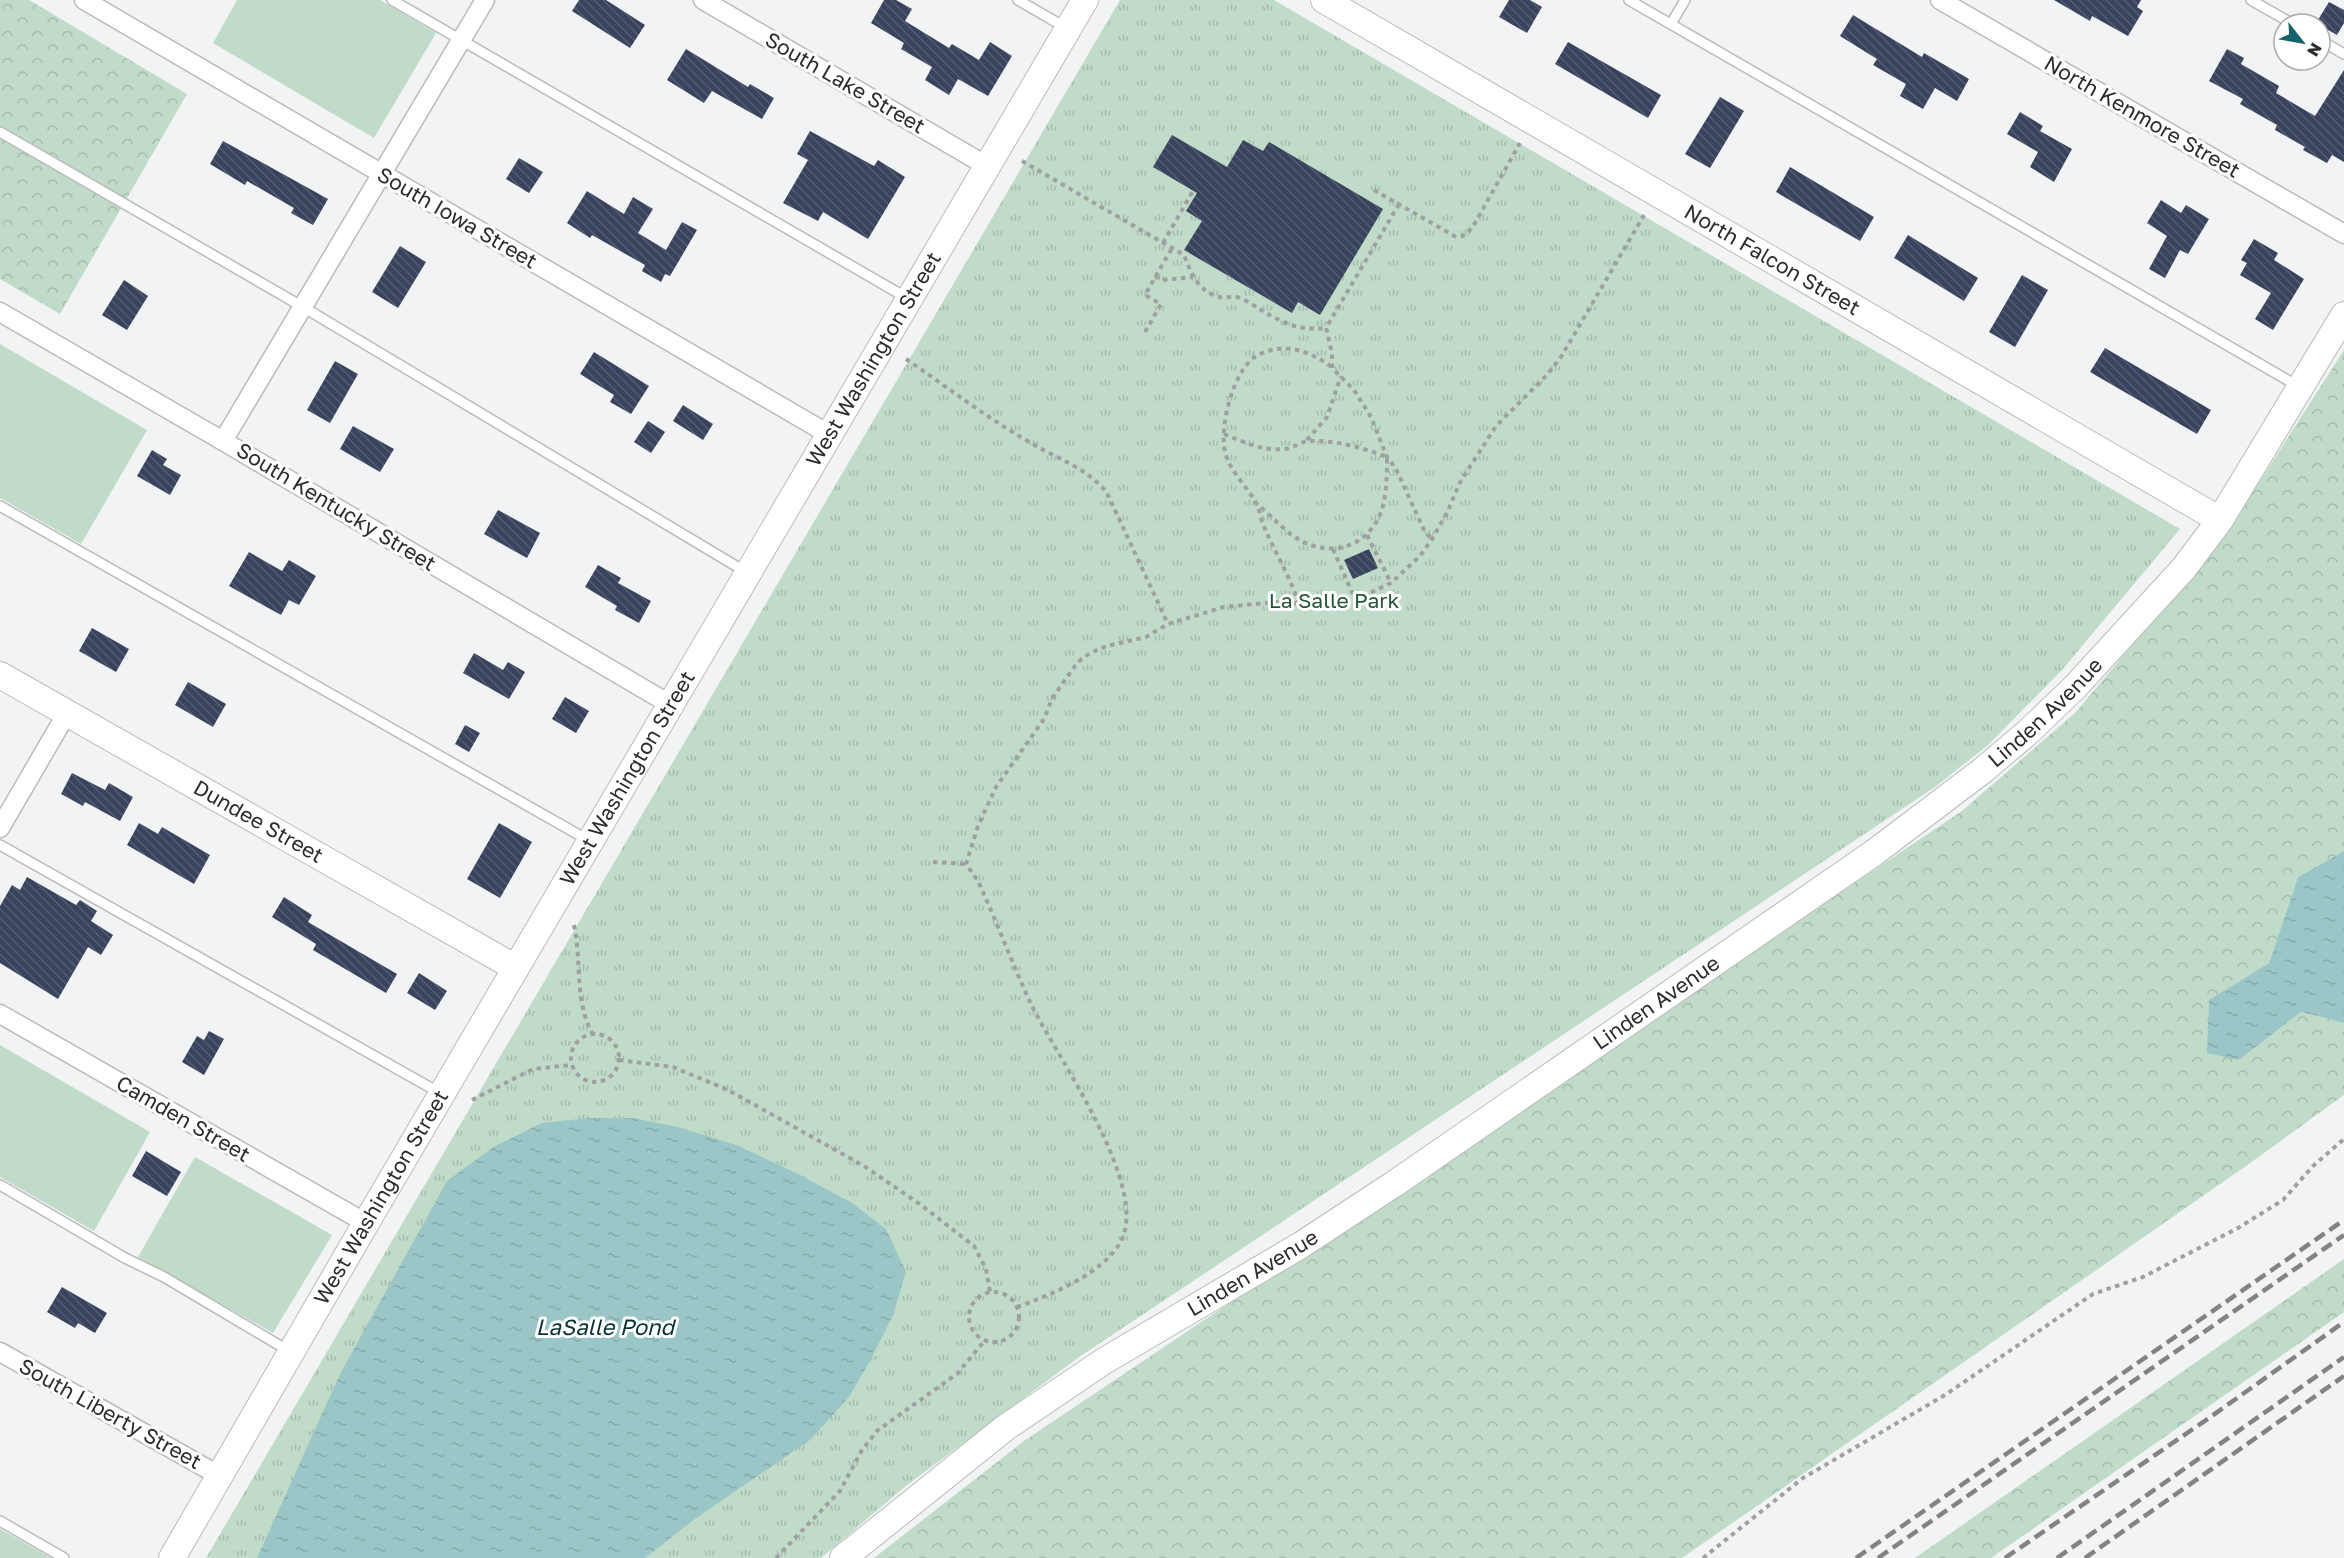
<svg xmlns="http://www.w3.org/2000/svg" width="2344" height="1558" font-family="'Golos Text',sans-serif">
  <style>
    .grass { fill: #c0dbc8 }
    .forest { fill: url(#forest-crowns) }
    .park { fill: url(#park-tufts) }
    .water { fill: url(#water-ripples) }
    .building { fill: url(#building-back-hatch) }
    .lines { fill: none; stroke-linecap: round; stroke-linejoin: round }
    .lane-casing { stroke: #babbbd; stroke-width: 12 }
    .street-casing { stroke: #babbbd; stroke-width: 21 }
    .secondary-casing { stroke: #babbbd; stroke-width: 28 }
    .path { stroke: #9fa0a2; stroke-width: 4; stroke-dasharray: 4.5 4.5; stroke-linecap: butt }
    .lane { stroke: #fff; stroke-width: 9 }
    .street { stroke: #fff; stroke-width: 18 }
    .secondary { stroke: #fff; stroke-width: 26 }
    .rail { stroke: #828385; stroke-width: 4.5; stroke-dasharray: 12 6; stroke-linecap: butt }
    .labels { text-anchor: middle; stroke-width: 6; stroke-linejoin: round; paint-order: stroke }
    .street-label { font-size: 21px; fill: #2c2c2d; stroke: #fff }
    .park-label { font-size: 21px; fill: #235536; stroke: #fff }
    .water-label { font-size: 22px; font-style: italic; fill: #053233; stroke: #fff }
  </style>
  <defs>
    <pattern id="forest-crowns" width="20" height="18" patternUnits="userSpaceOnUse" patternTransform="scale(1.5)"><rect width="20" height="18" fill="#c0dbc8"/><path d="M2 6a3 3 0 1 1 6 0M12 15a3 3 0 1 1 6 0" fill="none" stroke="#a5bcac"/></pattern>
    <pattern id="park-tufts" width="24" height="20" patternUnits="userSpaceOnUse" patternTransform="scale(1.5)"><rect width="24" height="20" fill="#c0dbc8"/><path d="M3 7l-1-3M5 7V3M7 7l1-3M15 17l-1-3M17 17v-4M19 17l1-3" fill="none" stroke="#a5bcac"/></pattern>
    <pattern id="water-ripples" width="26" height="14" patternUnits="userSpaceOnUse" patternTransform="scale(1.5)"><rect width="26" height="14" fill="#9bc6c7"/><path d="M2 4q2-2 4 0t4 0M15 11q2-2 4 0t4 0" fill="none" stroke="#86aaab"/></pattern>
    <pattern id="building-back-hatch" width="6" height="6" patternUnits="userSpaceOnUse" patternTransform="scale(1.5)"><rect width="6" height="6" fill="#39435d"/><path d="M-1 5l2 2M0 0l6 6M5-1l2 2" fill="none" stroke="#545c71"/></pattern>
  </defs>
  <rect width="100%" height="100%" fill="#f1f3f5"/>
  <g class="grass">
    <path d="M237,0H380L436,33L374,138L213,43Z"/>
    <path d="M0,344L147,430L81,544L0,498Z"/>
    <path d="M0,1045L150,1132L94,1231L0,1177Z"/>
    <path d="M195,1157L332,1235L273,1333L138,1257Z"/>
    <path d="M0,1529L51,1558H0Z"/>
  </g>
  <g class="forest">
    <path d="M0,0H29L187,94L60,314L0,279Z"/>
    <path d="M2344,350V851L2298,877L2269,963L2210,1000L2239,1060L2301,1012L2344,1023V1095L2246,1166L1682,1558H874L1024,1441L1962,811L2076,712L2230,528Z"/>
    <path d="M2344,1259V1312L1991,1558H1915Z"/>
  </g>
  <path class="park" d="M1120,0H1274L2180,529L2062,670L1987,746L1935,787L1079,1357L907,1485L821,1558H206Z"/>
  <g class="water">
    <path d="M2344,851V1023L2301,1012L2239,1060L2207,1053L2209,1000L2269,963L2298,877Z"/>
    <path d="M589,1118H632L678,1127L739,1146L800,1175L852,1203L886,1229L906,1272L893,1315L870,1361L849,1397L810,1440L692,1521L645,1558H257L340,1374L447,1181L495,1146L542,1123Z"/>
  </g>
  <g class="building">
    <path d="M579,0H606L645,25L630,48L572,11Z"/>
    <path d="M884,0H896L912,9L905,21L949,48L952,44L979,60L990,42L1012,56L988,96L958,79L949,95L925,80L932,67L901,49L904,43L871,23Z"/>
    <path d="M1509,0H1530L1542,7L1527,33L1499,17Z"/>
    <path d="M2054,0H2141L2137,7L2143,11L2128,36L2092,16L2090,21Z"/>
    <path d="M2329,2L2344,10V23L2337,35L2316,23Z"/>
    <path d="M1853,15L1922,57L1924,53L1969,79L1957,101L1935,88L1923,109L1900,96L1906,84L1873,65L1877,59L1840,36Z"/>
    <path d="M1568,42L1661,95L1648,118L1555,64Z"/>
    <path d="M686,49L748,87L750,84L774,98L762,119L712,91L704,103L667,80Z"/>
    <path d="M2227,49L2244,58L2241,64L2279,86L2276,93L2315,116L2344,70V162L2332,155L2327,163L2303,150L2305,147L2275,130L2277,125L2240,104L2243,99L2209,81Z"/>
    <path d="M1720,97L1744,111L1710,168L1685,154Z"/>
    <path d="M2020,112L2043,126L2040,131L2072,149L2054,182L2030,167L2038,152L2007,134Z"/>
    <path d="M810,131L874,166L878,160L905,177L868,239L823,212L818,221L783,203L808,160L797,154Z"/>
    <path d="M1172,135L1227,167L1243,140L1263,151L1269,142L1383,209L1320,315L1298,302L1292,313L1184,250L1202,221L1186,211L1197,193L1153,167Z"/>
    <path d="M223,141L328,199L313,225L291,213L294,208L247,181L245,185L210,164Z"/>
    <path d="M519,158L543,172L529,193L506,179Z"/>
    <path d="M1790,167L1874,217L1860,241L1776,192Z"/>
    <path d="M587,191L624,214L633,197L653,209L638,233L666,250L682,222L697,230L670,276L665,274L661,282L642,271L645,265L592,235L590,238L567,223Z"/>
    <path d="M2161,200L2181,213L2186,205L2209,219L2188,254L2180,250L2165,278L2149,269L2167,236L2147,223Z"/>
    <path d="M1908,235L1978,278L1964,301L1894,258Z"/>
    <path d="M2254,239L2278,253L2274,260L2304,279L2273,330L2255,319L2271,293L2240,275L2247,263L2241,260Z"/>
    <path d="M400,246L426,262L398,308L372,292Z"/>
    <path d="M2022,275L2048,290L2015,347L1989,332Z"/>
    <path d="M124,280L148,296L127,330L102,315Z"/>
    <path d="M2105,348L2211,410L2197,434L2090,372Z"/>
    <path d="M594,352L649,386L631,414L610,402L614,395L580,374Z"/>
    <path d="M335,361L358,374L330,423L307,410Z"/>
    <path d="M683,405L713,424L703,440L673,421Z"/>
    <path d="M648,421L665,432L651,453L634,442Z"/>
    <path d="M353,426L394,449L380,472L340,449Z"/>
    <path d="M152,450L167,459L163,465L181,475L170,495L137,476Z"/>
    <path d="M498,510L540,533L527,558L484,534Z"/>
    <path d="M1369,549L1378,568L1353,579L1344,560Z"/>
    <path d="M249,552L282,571L289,560L316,576L299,605L289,600L281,615L229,586Z"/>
    <path d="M598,565L621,578L618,583L651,601L639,623L615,610L617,606L585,587Z"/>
    <path d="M92,628L129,649L116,672L79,651Z"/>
    <path d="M474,653L503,670L508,662L525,672L509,699L463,673Z"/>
    <path d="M188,682L226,704L213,727L175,705Z"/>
    <path d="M565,697L589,711L576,733L552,719Z"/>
    <path d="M465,725L480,733L469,752L455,744Z"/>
    <path d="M72,773L105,790L109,783L133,797L120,821L85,802L83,806L61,794Z"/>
    <path d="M139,823L158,834L162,827L210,855L194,884L127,845Z"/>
    <path d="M499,823L532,842L500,898L467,879Z"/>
    <path d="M27,877L76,905L80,900L97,911L91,921L113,935L101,955L88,947L58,999L0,963V906L12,885L20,890Z"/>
    <path d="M284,897L312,915L308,922L397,974L386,993L313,950L316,944L272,917Z"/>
    <path d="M419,973L447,991L435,1010L407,993Z"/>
    <path d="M209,1031L224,1039L204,1075L182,1062L197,1036L204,1040Z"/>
    <path d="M146,1151L181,1172L167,1196L132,1176Z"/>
    <path d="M62,1287L107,1313L95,1333L78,1323L75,1328L47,1312Z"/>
  </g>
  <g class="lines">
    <defs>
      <g id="lane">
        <path d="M392,0L907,298"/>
        <path d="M1018,0L1068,29"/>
        <path d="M1629,0L2298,386"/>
        <path d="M2251,0L2293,24"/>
        <path d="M1671,24L1685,0"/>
        <path d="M2320,40L2344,54"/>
        <path d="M0,132L303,307L746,572"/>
        <path d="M0,506L588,840"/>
        <path d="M0,845L440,1093"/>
        <path d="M0,1185L125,1258L164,1277L289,1351"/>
        <path d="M0,1521L64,1558"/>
      </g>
      <g id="street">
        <path d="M84,0L830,435"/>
        <path d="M703,0L987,166"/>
        <path d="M1940,0L2344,234"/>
        <path d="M0,312L223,441L671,705"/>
        <path d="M223,441L485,0"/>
        <path d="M0,828L67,713"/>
        <path d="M0,1014L366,1223"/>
        <path d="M0,1352L220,1476"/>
      </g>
      <g id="secondary">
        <path id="s1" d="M1324,0L2220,520"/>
        <path id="s2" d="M0,675L516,968"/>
        <path id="s3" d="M172,1558L366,1223L1085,0"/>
        <path id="s4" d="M843,1558L1005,1428L1104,1361L1301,1245L1394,1184L1875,852L1982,771L2027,733L2075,687L2184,568L2220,520L2344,315"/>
      </g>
    </defs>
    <use href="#lane" class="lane-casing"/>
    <use href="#street" class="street-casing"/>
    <use href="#secondary" class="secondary-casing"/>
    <g class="path">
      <path d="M1022,161L1184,255C1191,273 1199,293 1220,297C1228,298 1235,295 1243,299C1272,316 1291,332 1326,328"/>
      <path d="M1374,190L1456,237C1466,237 1469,231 1475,223L1520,143"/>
      <path d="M1399,204L1326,328L1332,353V368L1354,390L1371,417L1387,457L1396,469L1425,532L1432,539"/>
      <path d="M1163,243L1193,191"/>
      <path d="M1155,276L1163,280L1193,277"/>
      <path d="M1145,332L1161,304L1145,295L1172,248"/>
      <path d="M906,359C946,386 984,416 1026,440C1054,458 1086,466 1107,493L1168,624"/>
      <path d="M1224,434C1243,442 1262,451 1283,449C1293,449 1301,441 1309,441C1336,440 1363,448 1387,457C1387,474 1387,492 1382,509C1372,541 1340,557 1308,544C1289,537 1273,517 1257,504"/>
      <path d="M1307,440L1327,417L1341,376"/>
      <path d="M1367,535L1391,583"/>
      <path d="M1333,549L1355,599"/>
      <path d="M1299,604C1290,576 1274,551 1263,524C1260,518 1260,509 1256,503C1247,486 1230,472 1225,452C1219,426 1234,365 1260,354C1286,342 1309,351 1332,367"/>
      <path d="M933,862L966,864"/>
      <path d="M574,925C582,962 574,1001 593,1035"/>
      <circle cx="595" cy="1058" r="24"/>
      <path d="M619,1060L673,1067L728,1090L864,1166L921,1205L974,1246L986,1269L990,1292"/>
      <path d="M472,1100L533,1069L572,1065"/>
      <circle cx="994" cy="1317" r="25"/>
      <path d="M1017,1307C1050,1295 1101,1275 1120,1243C1152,1189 1057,1057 1032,1006C1013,966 997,922 978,881L966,864L978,826L996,787L1044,719L1052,699L1064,681L1078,662L1090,653L1107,646L1146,637L1168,624L1224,607L1276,602L1315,605L1337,603L1361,597L1391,583L1420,556L1432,539L1447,513L1459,484L1496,426L1546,376L1561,357L1644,215"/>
      <path d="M776,1558L840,1491L862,1450L877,1431L958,1373L985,1340"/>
      <path d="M1703,1558L1803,1478L1945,1395L2093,1294L2143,1277L2238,1228L2283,1200L2313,1166L2344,1139"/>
    </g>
    <use href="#lane" class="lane"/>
    <use href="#street" class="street"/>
    <use href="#secondary" class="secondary"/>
    <g class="rail">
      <path d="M1856,1558L2344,1220"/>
      <path d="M1878,1558L2344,1235"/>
      <path d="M2005,1558L2209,1418L2344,1322"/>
      <path d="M2057,1558L2344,1357"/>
      <path d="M2085,1558L2344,1376"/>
    </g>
  </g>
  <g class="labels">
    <g class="street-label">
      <text transform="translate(845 83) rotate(30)" y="7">South Lake Street</text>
      <text transform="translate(2142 117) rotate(30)" y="7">North Kenmore Street</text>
      <text transform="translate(457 218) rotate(30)" y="7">South Iowa Street</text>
      <text dy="7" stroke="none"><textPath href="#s1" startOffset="518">North Falcon Street</textPath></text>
      <text dy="7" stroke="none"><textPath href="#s3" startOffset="1389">West Washington Street</textPath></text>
      <text transform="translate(336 507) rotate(31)" y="7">South Kentucky Street</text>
      <text dy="7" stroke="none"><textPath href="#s4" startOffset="1472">Linden Avenue</textPath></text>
      <text dy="7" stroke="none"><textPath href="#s3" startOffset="903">West Washington Street</textPath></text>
      <text dy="7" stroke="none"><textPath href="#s2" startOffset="297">Dundee Street</textPath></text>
      <text dy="7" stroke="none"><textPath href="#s4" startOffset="986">Linden Avenue</textPath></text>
      <text transform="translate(183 1119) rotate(30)" y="7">Camden Street</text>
      <text dy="7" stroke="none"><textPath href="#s3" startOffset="417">West Washington Street</textPath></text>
      <text dy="7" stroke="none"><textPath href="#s4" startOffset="500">Linden Avenue</textPath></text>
      <text transform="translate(110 1414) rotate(29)" y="7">South Liberty Street</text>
    </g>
    <g class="park-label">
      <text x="1334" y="608">La Salle Park</text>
    </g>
    <g class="water-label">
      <text x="605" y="1335">LaSalle Pond</text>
    </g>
  </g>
  <g transform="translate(2302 42) rotate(121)"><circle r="28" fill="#ffffff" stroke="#ababab" stroke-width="1.5"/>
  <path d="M0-4.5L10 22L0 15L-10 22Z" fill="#14626b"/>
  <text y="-9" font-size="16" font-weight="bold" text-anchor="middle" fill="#2c2c2d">N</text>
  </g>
</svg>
